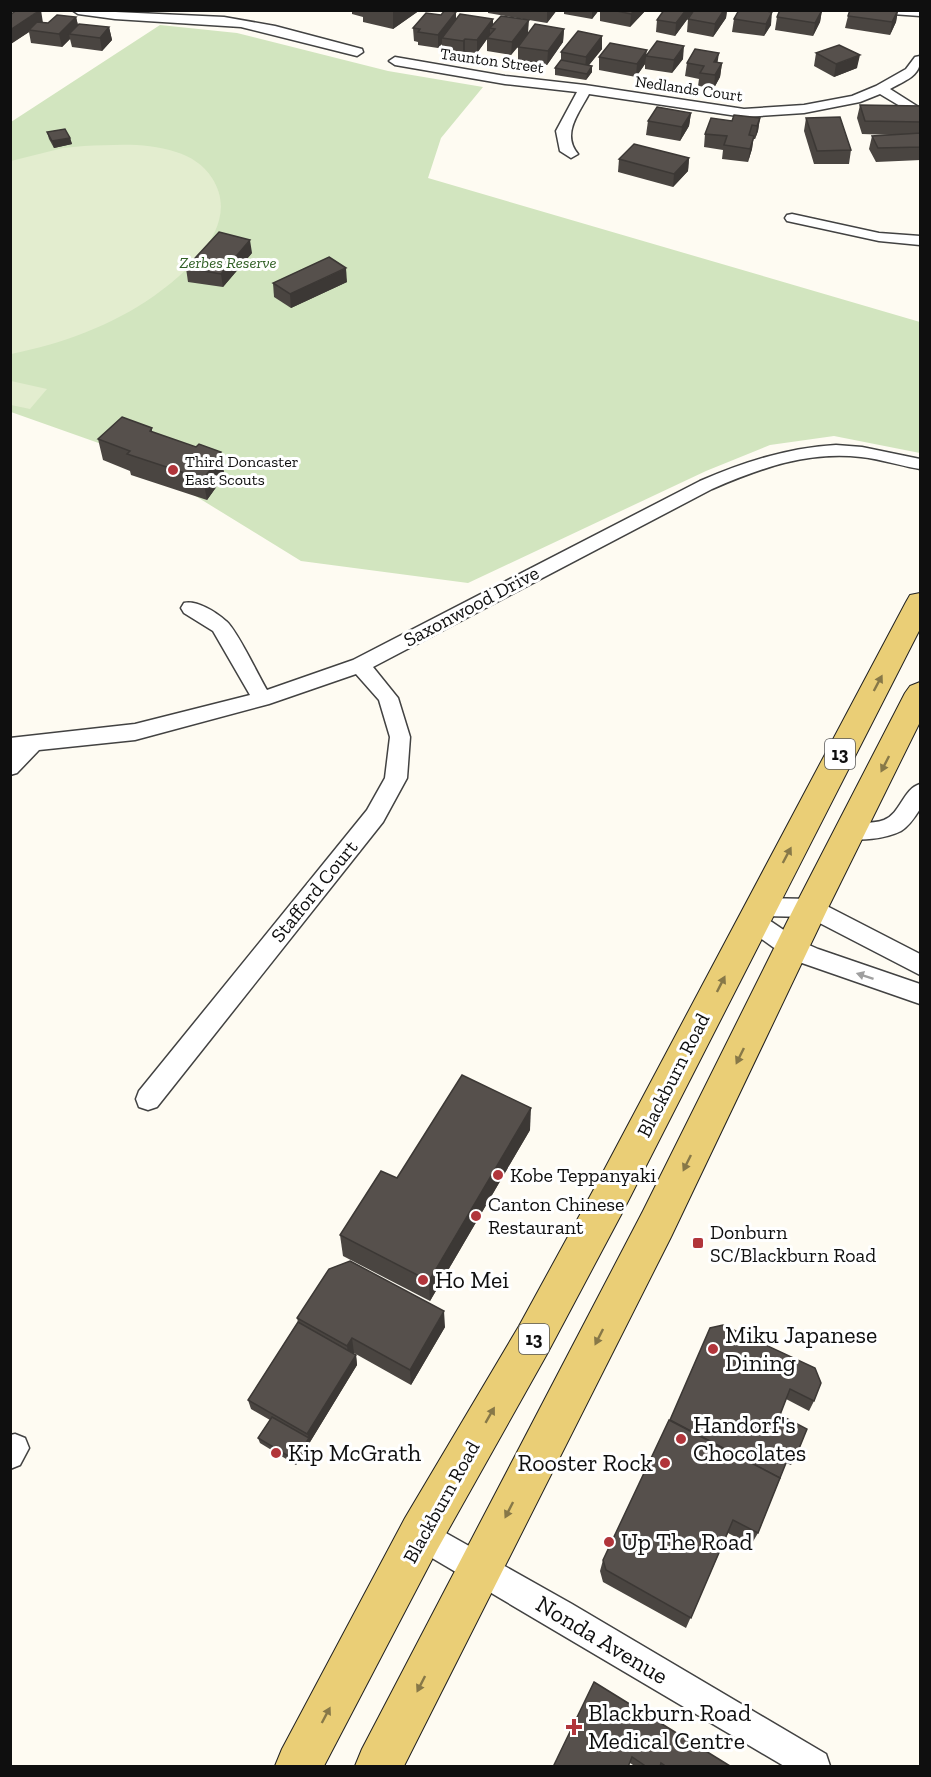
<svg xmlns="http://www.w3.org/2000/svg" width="931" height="1777" font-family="'Zilla Slab',serif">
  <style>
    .green { fill: #d2e5bf }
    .pitch { fill: #e3edcf }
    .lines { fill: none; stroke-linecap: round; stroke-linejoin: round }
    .minor-casing { stroke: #424242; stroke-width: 3 }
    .primary-casing { stroke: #202020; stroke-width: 2 }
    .minor { fill: #fff; fill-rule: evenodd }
    .primary { fill: #eace76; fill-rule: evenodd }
    .wall { fill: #4a4541 }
    .shaded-wall { fill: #3c3835 }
    .building { fill: #56504c; stroke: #3c3835; stroke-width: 1.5 }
    .oneway { fill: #877848 }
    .oneway2 { fill: #9f9f9f }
    .poi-dot { fill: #b1353b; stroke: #fff; stroke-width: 2 }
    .labels { text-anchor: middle; stroke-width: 6; stroke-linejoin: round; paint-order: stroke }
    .far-street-label { font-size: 16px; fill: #0f0f0f; stroke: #fff }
    .far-park-label { font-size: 16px; font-style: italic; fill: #316026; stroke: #fff }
    .far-poi-label { font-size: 16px; fill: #0f0f0f; stroke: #fff; text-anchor: start }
    .shield { fill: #fff; stroke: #575757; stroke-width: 1.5 }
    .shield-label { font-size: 18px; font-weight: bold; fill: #0f0f0f }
    .street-label { font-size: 20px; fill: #0f0f0f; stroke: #fff }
    .poi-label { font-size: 20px; fill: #0f0f0f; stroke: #fff; text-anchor: start }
    .near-poi-label { font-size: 24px; fill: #0f0f0f; stroke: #fff; text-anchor: start }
    .near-street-label { font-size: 24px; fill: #0f0f0f; stroke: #fff }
  </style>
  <rect width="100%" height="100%" fill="#fefbf2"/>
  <path class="green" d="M160,25L237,33L388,71L483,87L441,138L428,178L920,322V453L834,436L770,445L706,471L468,583L301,561L124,452L11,412V122Z"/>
  <g class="pitch">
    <path d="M84,146C115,145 146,142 176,152C190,156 204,165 212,178C242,224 189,271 154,296C111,326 61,344 11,354V161L63,148Z"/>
    <path d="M11,381L47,389L30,409L11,405Z"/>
  </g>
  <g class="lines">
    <defs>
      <g id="minor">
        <path d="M72,10L224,17L275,26L362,49L363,52L357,56L241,27L115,19L78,14Z"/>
        <path d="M886,10H920V16L892,14Z"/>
        <path d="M920,56C922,76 906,80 890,89L920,108V118L880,94L860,102L804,113L744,117L589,94C579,113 561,134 578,154L571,158L560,151L556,131L577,92L505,84L395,65L389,61L395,57L505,76L585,85L744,109L804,105L852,96L876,86L906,69L915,57Z"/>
        <path d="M792,214L879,233L920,236V245L879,241L787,221L785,218L787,215Z"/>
        <path d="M836,445L862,447L920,459V469C901,466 881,459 861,457C807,451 761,468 712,489L373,667L398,698L410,737L407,778L383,822L157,1107L148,1110L139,1107L136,1099L139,1091L367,810L385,778L390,737L379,700L356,674L269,704L135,740L39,750L17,773L10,775V738L135,724L250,695L213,631L184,613L181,608L184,603C197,600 216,612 226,621C237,630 258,675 267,690L353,660L700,481C744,462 787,448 836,445Z"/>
        <path d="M920,784V809C915,817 909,826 901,831C885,839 859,842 842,837L839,831L842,825C856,821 871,825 884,820C901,813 903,789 920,784Z"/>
        <path d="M760,898L811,899L819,902L920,954V975L808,917L763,916L800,941L818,949L920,984V1004L802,963L784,955L745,927L742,921L745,915L751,912L749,907L752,901Z"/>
        <path d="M15,1434L25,1438L29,1448L20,1465L10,1469V1435Z"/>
        <path d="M421,1519L572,1604L826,1754L830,1766H784L410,1545L406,1534L410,1523Z"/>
      </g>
      <g id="primary">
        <path d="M920,593V629L622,1213L547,1354L437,1550L324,1766H275L282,1749L405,1518L519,1326L594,1189L906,602L910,595Z"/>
        <path d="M920,682V722L828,908L671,1237L404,1766H355L362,1749L643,1211L794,908L905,693L910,686Z"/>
      </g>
    </defs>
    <use href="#minor" class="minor-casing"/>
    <use href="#primary" class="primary-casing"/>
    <use href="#minor" class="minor"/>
    <use href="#primary" class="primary"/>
  </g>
  <g class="wall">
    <path d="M352,10H420L393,29L363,22V17L352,14Z"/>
    <path d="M488,10H557L547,23L488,13Z"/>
    <path d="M564,10H599L592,19L564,14Z"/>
    <path d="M600,10H646L630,27L600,21Z"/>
    <path d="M694,10L675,36L656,32L657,20Z"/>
    <path d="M694,10H727L726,18L713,37L687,32L688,19Z"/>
    <path d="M739,10L771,25L764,36L732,32L734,19Z"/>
    <path d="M822,10L820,22L813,36L775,30L777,17Z"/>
    <path d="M898,10L896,22L890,35L845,28L848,16Z"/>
    <path d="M10,15L48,23L76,17L78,25L109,27L112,40L102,51L72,47L70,39L62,47L31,43L29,32L10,44Z"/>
    <path d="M456,19H493V25L529,33L564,29L563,42L547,65L518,60V47L523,41L511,55L487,51V39L477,53L465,52L463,54L442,51V44L438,48L418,45V42L414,41L413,28Z"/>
    <path d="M602,36V49L589,65L592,66V72L586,80L555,75V68L561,60V52Z"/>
    <path d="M816,53L857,68L834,77L814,66Z"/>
    <path d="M647,54L683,59L672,73L645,69V64L636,77L599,70V57Z"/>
    <path d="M687,63H722L720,77L714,88L698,86L699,79L685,76Z"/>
    <path d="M860,105L921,106V160L876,162L869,149L872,136L892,135L862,134L857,118Z"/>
    <path d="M691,113L689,126L680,141L646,135L648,121Z"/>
    <path d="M760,118L758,131L755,139H753L752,149L748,162L722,159L723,150L704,147L705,134L732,121Z"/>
    <path d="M806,118L851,150L849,164H814L804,131Z"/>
    <path d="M47,132L70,138L72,144L54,148L49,139Z"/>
    <path d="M689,158L688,171L673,187L618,172L619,159Z"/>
    <path d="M252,253L223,287L188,282L186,268Z"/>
    <path d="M347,282L291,308L274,297L273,283Z"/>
    <path d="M152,428V432L224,472L217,481V486L207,500L131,475L130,471L103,460L98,439Z"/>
    <path d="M530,1130L430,1301L343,1256L340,1235L397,1178Z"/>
    <path d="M297,1318L445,1327L411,1385L354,1353L353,1354L356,1355L357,1365L296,1465L260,1443L258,1438L270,1420L251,1409L248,1400L298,1322Z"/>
    <path d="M710,1328L814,1401L809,1411L786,1399L780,1415L796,1456L791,1465L786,1463L758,1533L751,1545L728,1533L686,1628L603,1582L600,1571L603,1560L670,1420Z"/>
    <path d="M594,1682L730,1767H636L630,1763Z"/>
  </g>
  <g class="shaded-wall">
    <path d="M40,10H41L43,23L29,30V32L11,44L10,30Z"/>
    <path d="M393,10H420L393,29Z"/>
    <path d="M557,10L547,23V11Z"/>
    <path d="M592,10H599L592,19Z"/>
    <path d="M635,10H646L630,27L631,14Z"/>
    <path d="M686,10H694L675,36L676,23Z"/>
    <path d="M724,10H727L726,18L713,37L715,24Z"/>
    <path d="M822,10L820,22L813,36L815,23Z"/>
    <path d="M898,10L896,22L890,35L892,22Z"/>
    <path d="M456,12V25L442,38V44L438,48V35Z"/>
    <path d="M772,12L771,25L764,36L766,24Z"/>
    <path d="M76,17L79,30L69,34L70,39L62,47L59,34Z"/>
    <path d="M493,19V29L490,28V35L477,53V40Z"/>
    <path d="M529,20L528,33L511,55L512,42Z"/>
    <path d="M109,27L112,40L102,51L100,38Z"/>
    <path d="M564,29L563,42L547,65L548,51Z"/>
    <path d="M602,36V49L585,70L586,57Z"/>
    <path d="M465,39V52L463,54V41Z"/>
    <path d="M684,46L683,59L672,73L674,60Z"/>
    <path d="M647,50L645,64L636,77L637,64Z"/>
    <path d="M719,53L717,66L712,75L714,62Z"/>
    <path d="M860,55L857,68L834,77L836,64Z"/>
    <path d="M722,63L720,77L714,88L715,75Z"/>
    <path d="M592,66V72L586,80L587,74Z"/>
    <path d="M691,113L689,126L680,141L682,127Z"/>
    <path d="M760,118L758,131L755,139L757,126Z"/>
    <path d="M754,136L752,149L748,162L750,149Z"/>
    <path d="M70,138L72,144L54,148L52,141Z"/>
    <path d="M689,158L688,171L673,187L674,174Z"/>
    <path d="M250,240L252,253L223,287L221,274Z"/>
    <path d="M346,268L347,282L291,308L290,294Z"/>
    <path d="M221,452L224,472L217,481V486L207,500L203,479L210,464Z"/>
    <path d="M531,1108L530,1130L430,1301L429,1281Z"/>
    <path d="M444,1311L445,1327L411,1385L410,1370Z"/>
    <path d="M352,1338L354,1353L349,1361L347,1346Z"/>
    <path d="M356,1355L357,1365L296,1465L295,1460L309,1438L307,1434Z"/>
  </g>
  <g class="building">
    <path d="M17,10L26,11L40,10L10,30V15Z"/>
    <path d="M445,10L456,12L438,35L418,32L420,29L413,28L426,13L441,15Z"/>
    <path d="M612,10H635L631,14Z"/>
    <path d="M664,10H686L676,23L657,20Z"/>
    <path d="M694,10H724L715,24L688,19Z"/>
    <path d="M739,10H761L772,12L766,24L734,19Z"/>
    <path d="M780,10H822L815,23L777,17Z"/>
    <path d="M850,10H898L892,22L848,16Z"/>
    <path d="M460,14L493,19L477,40L465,39L463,41L442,38Z"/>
    <path d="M57,15L76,17L59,34L29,30L37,22L48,23Z"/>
    <path d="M501,16L529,20L512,42L487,38L495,29L490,28Z"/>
    <path d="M79,24L109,27L100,38L69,34Z"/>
    <path d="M535,24L564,29L548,51L518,47Z"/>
    <path d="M578,31L602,36L586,57L561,52Z"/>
    <path d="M657,41L684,46L674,60L646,56Z"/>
    <path d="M610,43L647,50L637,64L599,57Z"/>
    <path d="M839,45L860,55L836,64L816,53Z"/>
    <path d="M695,49L719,53L714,62L722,63L715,75L700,73L704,66L687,63Z"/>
    <path d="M561,60L592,66L587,74L555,68Z"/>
    <path d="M860,105L921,106V122L865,121Z"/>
    <path d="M657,107L691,113L682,127L648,121Z"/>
    <path d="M734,115L760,118L757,126L752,125L749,135L754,136L750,149L724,145L727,136L705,134L711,118L732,121Z"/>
    <path d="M840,117L851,150L817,151L806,118Z"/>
    <path d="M65,129L70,138L52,141L47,132Z"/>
    <path d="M921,133V147L878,148L872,136Z"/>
    <path d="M634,144L689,158L674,174L619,159Z"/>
    <path d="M219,232L250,240L221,274L186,268Z"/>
    <path d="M329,257L346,268L290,294L273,283Z"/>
    <path d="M122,417L152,428L150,431L196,447L199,444L221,452L210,464L214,465L203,479L127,454L130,451L98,439Z"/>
    <path d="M462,1075L531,1108L429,1281L340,1235L381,1171L397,1178Z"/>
    <path d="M350,1261L444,1311L410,1370L352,1338L347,1346L297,1318L329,1269Z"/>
    <path d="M298,1322L356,1355L307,1434L248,1400Z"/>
    <path d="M723,1325L815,1368L821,1383L814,1401L790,1389L780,1415L807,1429L796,1456L790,1453L780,1478L670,1420L710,1328Z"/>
    <path d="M272,1417L309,1438L295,1460L258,1438Z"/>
    <path d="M669,1420L780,1478L758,1533L733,1520L691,1618L606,1570L603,1560Z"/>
    <path d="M594,1682L730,1766V1767H667L661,1763L660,1767H647L632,1757L628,1767H553Z"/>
  </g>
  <defs><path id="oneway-solid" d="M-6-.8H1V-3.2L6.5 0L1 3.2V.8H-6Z" transform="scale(1.5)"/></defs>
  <g class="oneway">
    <use href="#oneway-solid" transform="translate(878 683) rotate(-62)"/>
    <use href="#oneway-solid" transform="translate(885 764) rotate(117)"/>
    <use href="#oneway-solid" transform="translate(787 855) rotate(-62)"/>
    <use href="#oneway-solid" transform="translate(721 984) rotate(-63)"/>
    <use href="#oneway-solid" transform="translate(740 1056) rotate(116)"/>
    <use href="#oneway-solid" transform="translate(687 1163) rotate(116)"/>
    <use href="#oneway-solid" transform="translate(599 1337) rotate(117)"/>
    <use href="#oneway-solid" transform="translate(490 1415) rotate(-60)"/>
    <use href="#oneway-solid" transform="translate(509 1510) rotate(117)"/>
    <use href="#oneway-solid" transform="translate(421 1684) rotate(117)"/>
    <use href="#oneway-solid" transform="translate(326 1715) rotate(-62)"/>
  </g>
  <use class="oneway2" href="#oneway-solid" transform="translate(865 976) rotate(-162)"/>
  <g class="poi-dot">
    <circle cx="173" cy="470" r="6"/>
    <circle cx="498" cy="1175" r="6"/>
    <circle cx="476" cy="1216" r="6"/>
    <rect x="692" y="1237" width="12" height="12" rx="3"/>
    <circle cx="423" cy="1280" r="6"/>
    <circle cx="713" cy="1349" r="6"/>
    <circle cx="681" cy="1439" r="6"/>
    <circle cx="276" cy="1453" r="6"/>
    <circle cx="665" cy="1463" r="6"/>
    <circle cx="609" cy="1542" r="6"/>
    <path d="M571 1718h6v6h6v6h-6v6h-6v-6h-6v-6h6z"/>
  </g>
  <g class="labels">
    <g class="far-street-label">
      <text transform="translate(492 60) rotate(8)" y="6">Taunton Street</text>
      <text transform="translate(689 88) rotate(8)" y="6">Nedlands Court</text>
    </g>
    <g class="far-park-label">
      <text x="228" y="268">Zerbes Reserve</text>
    </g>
    <g class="far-poi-label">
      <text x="185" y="467">Third Doncaster<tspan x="185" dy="18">East Scouts</tspan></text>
    </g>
    <g class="shield">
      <rect x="825" y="739" width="30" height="30" rx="4.5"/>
      <rect x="519" y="1324" width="30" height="30" rx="4.5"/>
    </g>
    <g class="shield-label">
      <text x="840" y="760">13</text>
      <text x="534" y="1345">13</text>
    </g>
    <g class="street-label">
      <text transform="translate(471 606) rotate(-28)" y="7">Saxonwood Drive</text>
      <text transform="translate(314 891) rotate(-51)" y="7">Stafford Court</text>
      <text transform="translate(673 1075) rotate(-63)" y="7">Blackburn Road</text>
      <text transform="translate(441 1502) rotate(-61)" y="7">Blackburn Road</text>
    </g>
    <g class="poi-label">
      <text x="510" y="1182">Kobe Teppanyaki</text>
      <text x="488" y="1211">Canton Chinese<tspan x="488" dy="23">Restaurant</tspan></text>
      <text x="710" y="1239">Donburn<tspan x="710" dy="23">SC/Blackburn Road</tspan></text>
    </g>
    <g class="near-poi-label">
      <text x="435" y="1288">Ho Mei</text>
      <text x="725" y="1343">Miku Japanese<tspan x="725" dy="28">Dining</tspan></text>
      <text x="693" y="1433">Handorf's<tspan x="693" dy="28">Chocolates</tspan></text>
      <text x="288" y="1461">Kip McGrath</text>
      <text x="653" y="1471" text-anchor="end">Rooster Rock</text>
      <text x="621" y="1550">Up The Road</text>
      <text x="588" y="1721">Blackburn Road<tspan x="588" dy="28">Medical Centre</tspan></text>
    </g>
    <g class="near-street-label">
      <text transform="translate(602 1640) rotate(31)" y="8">Nonda Avenue</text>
    </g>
  </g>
  <rect width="931" height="1777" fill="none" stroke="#0f0f0f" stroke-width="24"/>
</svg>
